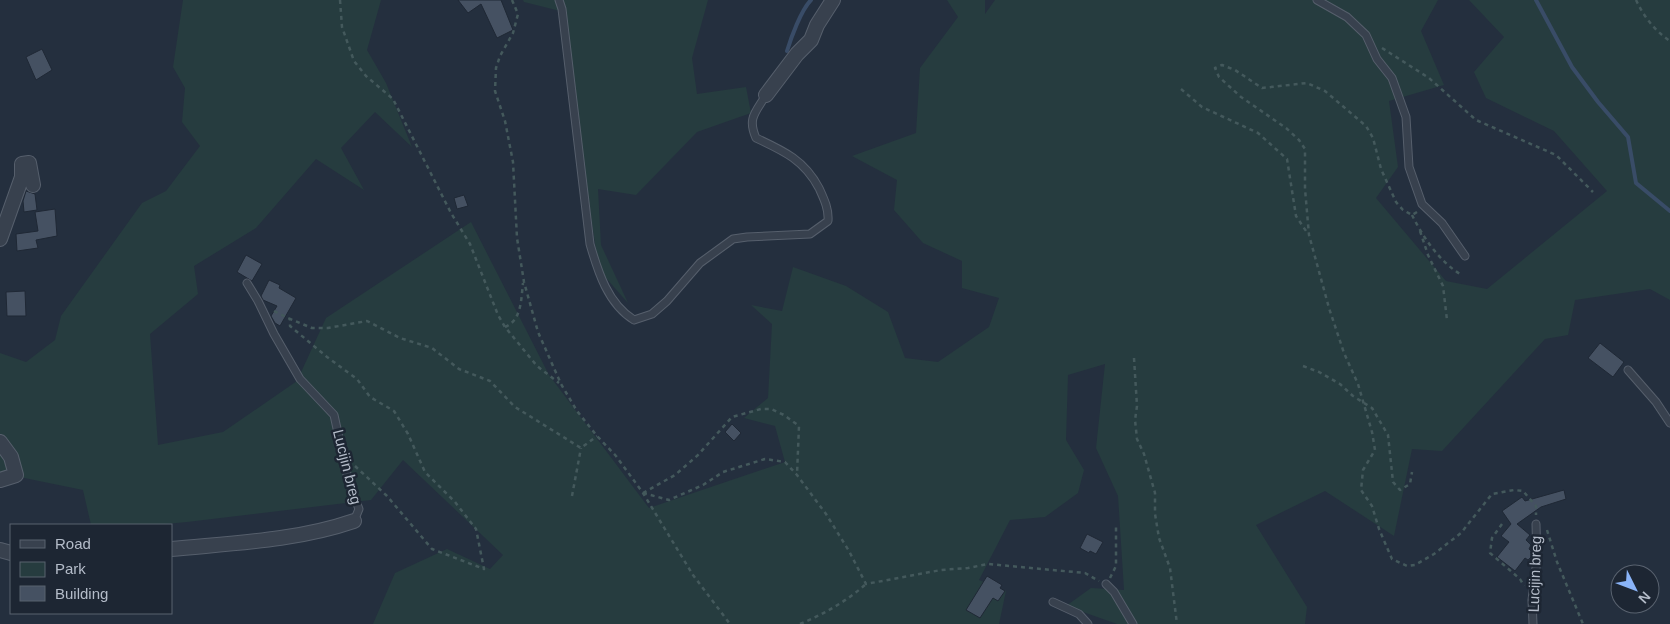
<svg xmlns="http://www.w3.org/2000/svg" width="1670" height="624" font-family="Arial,sans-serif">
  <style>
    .green { fill: #263c3f }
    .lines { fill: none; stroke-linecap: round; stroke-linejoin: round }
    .stream { stroke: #394c67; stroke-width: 4 }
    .building { fill: #455162; stroke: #1f2835 }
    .service-casing { stroke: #565f6c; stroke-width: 9 }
    .minor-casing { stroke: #565f6c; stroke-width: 16 }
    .path { stroke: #44595c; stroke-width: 2.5; stroke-dasharray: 4 4; stroke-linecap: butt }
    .service { stroke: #38414e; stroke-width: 7 }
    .minor { stroke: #38414e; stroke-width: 14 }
    .labels { text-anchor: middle; stroke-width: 5; stroke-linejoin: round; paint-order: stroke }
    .street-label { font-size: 15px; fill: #b4bcc9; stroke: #1d2633 }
  </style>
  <rect width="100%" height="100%" fill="#242f3e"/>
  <g class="green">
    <path d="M183,0H381L367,50L386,83L412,147L375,112L341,148L364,190L316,159L256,228L194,266L198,294L150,334L158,445L223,432L297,381L326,318L471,222L549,375L649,508L785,462L775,426L744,418L768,398L772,324L751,305L782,311L793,267L846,286L888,312L905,358L938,362L989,327L999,298L962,288V261L923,243L894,210L897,180L852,156L916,133L920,68L958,17L947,0H985V14L995,0H1438L1421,31L1444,85L1389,101L1398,167L1376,198L1446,281L1487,289L1607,191L1554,131L1486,98L1474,72L1504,37L1469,0H1670V300L1650,289L1575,300L1568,335L1545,339L1442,451L1412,449L1394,536L1325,491L1256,525L1307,607L1305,624H1117L1066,606L1091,588L1124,590L1118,496L1096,448L1105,364L1068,375L1066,440L1084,470L1078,493L1045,517L1010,520L979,580L1006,591L999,624H373L395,573L447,549L490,569L503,555L403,460L371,500L187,522L155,525H91L83,490L0,473V353L26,362L55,340L61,316L142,203L166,191L200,146L182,122L185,88L173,67Z"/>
    <path d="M523,0H708L692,58L697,94L746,87L751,113L697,132L636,195L598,189L601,245L628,303L599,270L560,11L524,2Z"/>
  </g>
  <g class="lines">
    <g class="stream">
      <path d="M1536,0L1572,67L1598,102L1628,137L1636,183L1670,211"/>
      <path d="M787,51C791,38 801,10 811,0"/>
    </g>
  </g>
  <g class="building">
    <path d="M458,0H501L513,30L497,38L481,4L468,13Z"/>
    <path d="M42,49L52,70L36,80L26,57Z"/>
    <path d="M26,191L35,194L37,210L24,212L23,201Z"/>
    <path d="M464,195L468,206L457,209L454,198Z"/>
    <path d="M55,209L57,236L36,240L38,248L17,251L16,234L38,231L35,212Z"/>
    <path d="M246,255L262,264L252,281L237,272Z"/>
    <path d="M269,280L280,285L279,288L296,298L280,326L275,323L271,316L277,306L263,300L261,296Z"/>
    <path d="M25,291L26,316H7L6,292Z"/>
    <path d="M1600,343L1624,362L1613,377L1588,358Z"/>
    <path d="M732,424L741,433L734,441L725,432Z"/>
    <path d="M1564,490L1566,499L1541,507L1517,524L1530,535L1526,540L1531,545L1529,549L1531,551L1532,556L1528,560L1525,558L1515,571L1497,557L1509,542L1501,536L1511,524L1502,511L1522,497L1525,501Z"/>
    <path d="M1087,534L1103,542L1096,554L1090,551L1089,553L1080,548Z"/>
    <path d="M987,576L1002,585L1000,588L1005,591L998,601L993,598L980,618L966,610Z"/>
  </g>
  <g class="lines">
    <defs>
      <g id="service">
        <path d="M559,0L562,9L590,244C598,272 608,304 634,320L652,314L667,301L700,263L733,239L747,237L810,234L828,221C829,209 824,199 819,188C804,160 784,151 756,138C747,118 756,112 766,95"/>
        <path d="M1317,0L1347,17L1366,35L1377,59L1392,78L1406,117L1409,167L1422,204L1442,223L1465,256"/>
        <path d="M247,283L258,301L274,334L300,379L334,415L349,483L359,509L354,521"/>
        <path d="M1628,370L1656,402L1670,423"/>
        <path d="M1106,584L1114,592L1133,624"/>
        <path d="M1053,602L1079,614L1088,624"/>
        <path d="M1533,624L1532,600L1537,560L1536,524"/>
      </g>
      <g id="minor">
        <path d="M766,95L797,54L811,40L817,25L833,0"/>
        <path d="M0,239L22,177V164L29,163L33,185"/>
        <path d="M0,442L11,457L16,475L0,480"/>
        <path d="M171,549C232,543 296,541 354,521"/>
        <path d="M0,550L11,553"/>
      </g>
    </defs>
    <use href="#service" class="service-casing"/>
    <use href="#minor" class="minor-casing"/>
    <g class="path">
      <path d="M340,0L342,27L354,61L366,76L393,99L451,213L470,244L498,315L505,327L537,366L559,383"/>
      <path d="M512,0L518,14L513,33L500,56L496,68L495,91L505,121L513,162L517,238L524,282L538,332L561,384L577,411L597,436L616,456L643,493L693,575L730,624"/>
      <path d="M1636,0C1644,17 1655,31 1670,41"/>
      <path d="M1382,48L1429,78L1476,120L1556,155L1593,192"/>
      <path d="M1181,89L1202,107L1258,133L1287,159L1296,216L1308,234"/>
      <path d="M1417,212L1412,215L1403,210L1396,202L1381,169L1373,138L1366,126L1325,91L1307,83L1262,88L1235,70L1222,65L1215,68L1219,77L1241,97L1286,128L1299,140L1305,149V189L1309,235L1329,308L1344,353L1358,384L1372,432L1375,450L1363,470L1361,490L1372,506L1379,529L1392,559L1407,566L1415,565L1434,554L1461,533L1492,494L1514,490L1523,491L1536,506V515"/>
      <path d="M1412,215C1423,237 1439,261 1460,274"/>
      <path d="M1420,231L1428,255L1443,286L1447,320"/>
      <path d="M274,311L290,319"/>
      <path d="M505,327C522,320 521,299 523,283"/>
      <path d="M1134,358L1137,406L1135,420L1137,439L1144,454L1155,493V514L1159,538L1170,568L1177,624"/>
      <path d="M1303,366L1319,372L1340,384L1353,396L1372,408L1388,435L1393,482L1400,490L1410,484L1412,472"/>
      <path d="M355,466L387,496L432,549L484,569L476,529L455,502L425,472L408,434L394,411L370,397L357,379L327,357L290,326V319L312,328H328L367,321L400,338L432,348L459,369L490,381L515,407L581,448L597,436"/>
      <path d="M643,493L669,500L703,485L723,472L765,459L785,462L797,475L826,514L849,551L866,584L941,570L968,568L988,564L1085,573L1099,581"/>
      <path d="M643,493L675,475L698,455L732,417L761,409H771L784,415L799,426L797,475"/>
      <path d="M572,496L581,448"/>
      <path d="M1502,524L1492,538L1490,553L1520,579L1524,586"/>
      <path d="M1547,530L1557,562L1583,624"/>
      <path d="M1110,578L1116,566V527"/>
      <path d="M800,624C824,614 847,601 866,584"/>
    </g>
    <use href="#service" class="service"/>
    <use href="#minor" class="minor"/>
  </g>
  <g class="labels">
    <g class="street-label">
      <text transform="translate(347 467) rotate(76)" y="5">Lucijin breg</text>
      <text transform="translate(1535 574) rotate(-88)" y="5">Lucijin breg</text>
    </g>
  </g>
  <rect x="10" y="524" width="162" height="90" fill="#1d2633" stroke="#59626f"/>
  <rect x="20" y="540" width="25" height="8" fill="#38414e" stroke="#59626f"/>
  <text x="55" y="549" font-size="15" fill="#b4bcc9">Road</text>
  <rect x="20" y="562" width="25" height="15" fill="#263c3f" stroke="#59626f"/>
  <text x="55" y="574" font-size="15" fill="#b4bcc9">Park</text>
  <rect x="20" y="586" width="25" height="15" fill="#455162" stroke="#59626f"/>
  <text x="55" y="599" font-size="15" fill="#b4bcc9">Building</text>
  <g transform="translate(1635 589) rotate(132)"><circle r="24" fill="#1d2633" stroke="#59626f"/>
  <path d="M0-4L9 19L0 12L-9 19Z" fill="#8ab4f8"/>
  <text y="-8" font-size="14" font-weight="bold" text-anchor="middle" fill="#b4bcc9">N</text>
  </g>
</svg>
